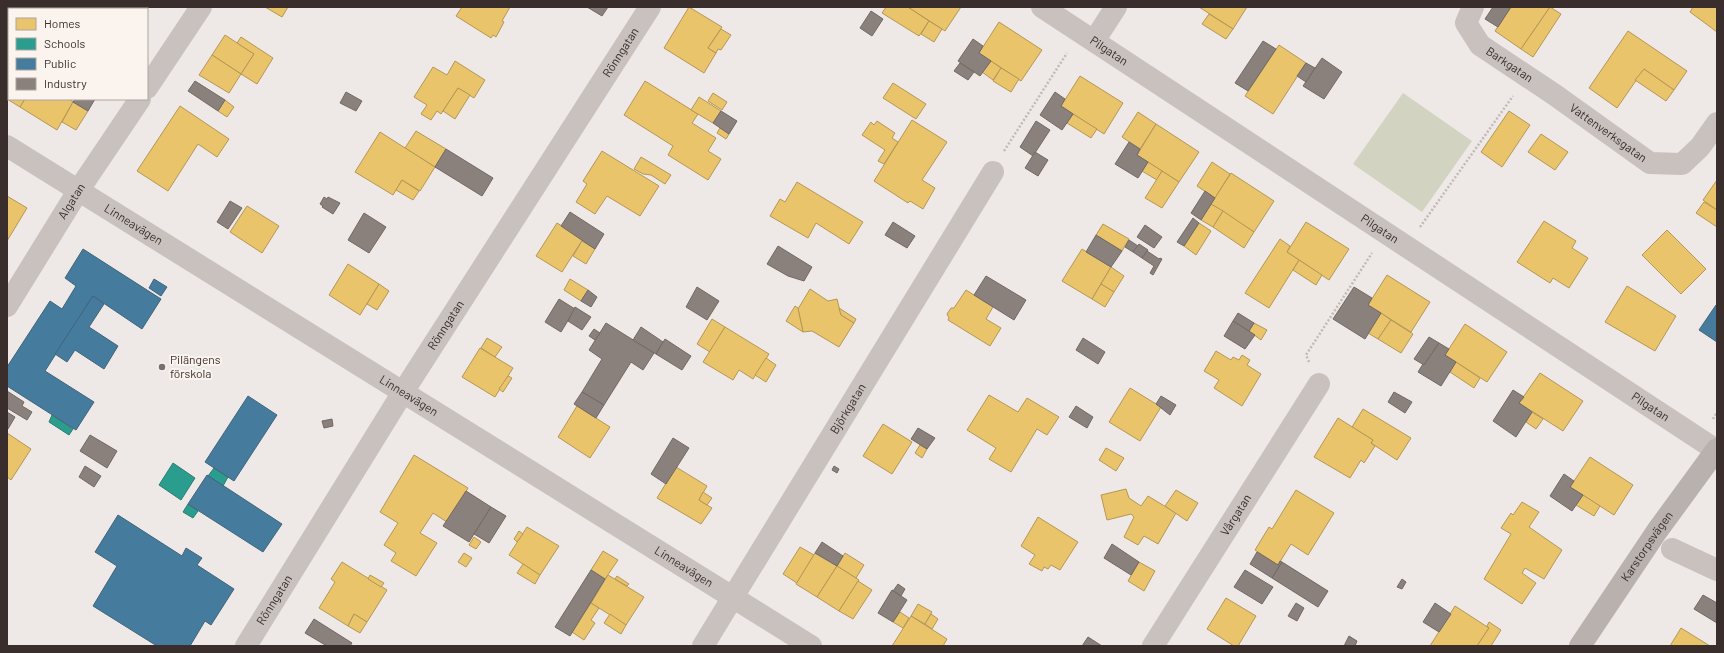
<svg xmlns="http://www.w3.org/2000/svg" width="1724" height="653" font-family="Barlow,sans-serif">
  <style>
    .green { fill: #d2d3c1 }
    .homes { fill: #e9c46a; stroke: #b49757 }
    .schools { fill: #2a9d8f; stroke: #2e7c71 }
    .public { fill: #457b9d; stroke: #41647b }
    .industry { fill: #8a817c; stroke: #726864 }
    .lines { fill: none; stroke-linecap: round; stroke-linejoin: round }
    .path { stroke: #c1b9b6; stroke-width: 2.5; stroke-dasharray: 2 2; stroke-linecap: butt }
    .street { stroke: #c8c1be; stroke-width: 22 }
    .secondary { stroke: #b8b1ae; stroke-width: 22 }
    .poi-dot { fill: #786f6d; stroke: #faf3ee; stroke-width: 1.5 }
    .labels { text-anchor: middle; stroke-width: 4; stroke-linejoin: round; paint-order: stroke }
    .street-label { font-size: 12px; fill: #392e2c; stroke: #faf3ee }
    .poi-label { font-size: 12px; fill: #392e2c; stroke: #faf3ee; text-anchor: start }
  </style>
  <rect width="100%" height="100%" fill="#eee9e6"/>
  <path class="green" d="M1403,93L1472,141L1422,212L1353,164Z"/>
  <g class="homes">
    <path d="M265,7H288L282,17Z"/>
    <path d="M462,7H510L502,21L504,22L496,37L493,35L491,38L456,16Z"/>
    <path d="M689,7L722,27L708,48L716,53L704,73L664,48Z"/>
    <path d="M886,7H908L929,21L919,36L882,13Z"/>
    <path d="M908,7H961L945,31Z"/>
    <path d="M1199,7H1247L1233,29Z"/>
    <path d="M1511,7H1550L1521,49L1495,31Z"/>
    <path d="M1550,7L1561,14L1533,57L1521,49Z"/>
    <path d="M1693,7H1717V32L1690,12Z"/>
    <path d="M1209,14L1233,29L1226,39L1202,24Z"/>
    <path d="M929,21L942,29L934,42L921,34Z"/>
    <path d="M999,22L1042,50L1021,81L979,53Z"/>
    <path d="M721,29L731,35L721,50L718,49L716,53L708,48Z"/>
    <path d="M1628,31L1687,71L1674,90L1644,69L1617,108L1589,88Z"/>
    <path d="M225,35L254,54L241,74L212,55Z"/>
    <path d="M241,37L273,58L257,84L241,74L254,54L237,43Z"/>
    <path d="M8,45L9,46V62L7,61Z"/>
    <path d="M1279,45L1306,63L1273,114L1245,96Z"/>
    <path d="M212,55L241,74L229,93L199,75Z"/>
    <path d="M7,61L9,62V99H25L20,107L7,99Z"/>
    <path d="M455,61L485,80L474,98L458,88L441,114L437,111L431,120L421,114L427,105L414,97L433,67L447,75Z"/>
    <path d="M991,61L1001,68L993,80L982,72Z"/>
    <path d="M1001,68L1019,79L1011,92L993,81Z"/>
    <path d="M1644,69L1674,90L1666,101L1635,80Z"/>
    <path d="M1080,76L1123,103L1104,134L1061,106Z"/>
    <path d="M645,81L698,114L692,123L716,138L708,151L721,159L708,180L668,155L673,146L624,115Z"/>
    <path d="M893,83L926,104L916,119L883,98Z"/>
    <path d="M458,88L470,95L455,119L443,111Z"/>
    <path d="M713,93L727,102L722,110L708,101Z"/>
    <path d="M699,97L721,111L713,123L691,110Z"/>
    <path d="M25,99H69L73,102L57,130L20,107Z"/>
    <path d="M225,100L234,107L227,117L218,111Z"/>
    <path d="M73,102L88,111L76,130L62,122Z"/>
    <path d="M180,106L229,139L217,157L198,144L168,191L137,171Z"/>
    <path d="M1509,111L1530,125L1502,167L1481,152Z"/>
    <path d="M1138,112L1156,124L1140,149L1122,137Z"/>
    <path d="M1073,114L1097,129L1091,138L1067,123Z"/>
    <path d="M912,120L947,142L922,180L935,188L923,209L910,201L908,203L874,181Z"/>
    <path d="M877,121L895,133L892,138L898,142L884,164L878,161L885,150L862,135L871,122L874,125Z"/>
    <path d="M1156,124L1199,152L1179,182L1137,155Z"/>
    <path d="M720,128L729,134L726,139L717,133Z"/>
    <path d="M416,131L446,149L435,167L405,148Z"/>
    <path d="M380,132L435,167L420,191L402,180L393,195L355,172Z"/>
    <path d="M1541,134L1568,152L1555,170L1528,152Z"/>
    <path d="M602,151L659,186L640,216L607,196L595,214L576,202L587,184L583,181Z"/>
    <path d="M641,157L671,175L665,184L651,175L643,174L634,169Z"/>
    <path d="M1148,162L1162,171L1157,180L1142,171Z"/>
    <path d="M1212,162L1230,174L1215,198L1197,186Z"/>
    <path d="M1162,171L1179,182L1162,208L1145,198Z"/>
    <path d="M1231,173L1274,201L1254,232L1211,204Z"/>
    <path d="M402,180L419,191L413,200L396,190Z"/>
    <path d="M1717,180V210L1703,200Z"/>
    <path d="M797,182L863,222L849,244L816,223L808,238L770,216L780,199L785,202Z"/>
    <path d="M7,196L27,208L7,241Z"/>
    <path d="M1704,202L1717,210V227L1696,213Z"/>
    <path d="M1211,204L1223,211L1213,227L1201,220Z"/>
    <path d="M247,206L279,226L262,253L230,232Z"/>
    <path d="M1223,211L1254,232L1244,248L1213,227Z"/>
    <path d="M1544,221L1576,241L1572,248L1588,258L1569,288L1553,278L1550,283L1517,262Z"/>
    <path d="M1306,222L1349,249L1329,280L1287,252Z"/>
    <path d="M557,223L583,239L562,272L536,256Z"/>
    <path d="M1199,223L1211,231L1196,255L1184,246Z"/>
    <path d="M1103,224L1129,239L1122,251L1096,235Z"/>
    <path d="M1667,230L1706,269L1681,294L1642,255Z"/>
    <path d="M1280,239L1290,246L1287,252L1299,260L1269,308L1245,293Z"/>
    <path d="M582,241L595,249L586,264L573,256Z"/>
    <path d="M1082,249L1111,267L1092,299L1062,281Z"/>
    <path d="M1299,260L1322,275L1316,285L1293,270Z"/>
    <path d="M348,264L379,284L360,315L329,295Z"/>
    <path d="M1111,267L1124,276L1114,292L1101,284Z"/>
    <path d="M1387,275L1430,302L1411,332L1368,305Z"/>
    <path d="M570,279L588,290L581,301L564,290Z"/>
    <path d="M379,284L389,291L377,310L367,304Z"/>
    <path d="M1101,284L1114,292L1105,307L1092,299Z"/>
    <path d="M1627,286L1676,316L1655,351L1605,322Z"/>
    <path d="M810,289L828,301L837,299L841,315L854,323L839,347L812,331L803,332L798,309Z"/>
    <path d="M966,290L993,307L986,319L1001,328L990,346L948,320L949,318L947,314L951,308H954Z"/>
    <path d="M795,306L798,308L803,332L786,321Z"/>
    <path d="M839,308L856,319L854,323L841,315Z"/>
    <path d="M1381,313L1391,320L1378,339L1368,333Z"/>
    <path d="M712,319L725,327L710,352L697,344Z"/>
    <path d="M1391,320L1413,334L1401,353L1378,339Z"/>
    <path d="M1254,323L1267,330L1261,340L1249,331Z"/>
    <path d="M1465,324L1507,352L1487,382L1445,355Z"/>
    <path d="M725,327L769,354L753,379L739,370L733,380L703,362Z"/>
    <path d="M487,338L502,347L495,357L481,348Z"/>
    <path d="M480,348L513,368L495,397L462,377Z"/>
    <path d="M1216,351L1231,360L1233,357L1239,360L1242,355L1250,360L1247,365L1261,374L1242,406L1214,388L1219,380L1204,371Z"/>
    <path d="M766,358L776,365L766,382L755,375Z"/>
    <path d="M1456,362L1480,378L1474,388L1450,372Z"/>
    <path d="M1540,373L1583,401L1563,431L1519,403Z"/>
    <path d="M508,376L512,378L503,392L499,389Z"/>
    <path d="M1130,388L1161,407L1140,441L1109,422Z"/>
    <path d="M989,395L1018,412L1027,398L1059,417L1047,435L1037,429L1011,472L989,459L996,448L967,430Z"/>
    <path d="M577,406L610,427L590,458L558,437Z"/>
    <path d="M1363,409L1411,438L1397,460L1371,443L1373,440L1352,427Z"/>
    <path d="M1532,412L1543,419L1536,429L1526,422Z"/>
    <path d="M1338,418L1373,440L1371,443L1375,446L1364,463L1361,460L1350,478L1314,457Z"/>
    <path d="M883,424L912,442L892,474L863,456Z"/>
    <path d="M7,433L31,449L11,480L7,477Z"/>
    <path d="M920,445L927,449L922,458L915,453Z"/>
    <path d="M1106,448L1124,458L1116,471L1099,460Z"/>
    <path d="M414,455L468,488L447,522L433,513L420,533L437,543L416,576L391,561L396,553L384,545L398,523L380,512Z"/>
    <path d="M1590,457L1633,485L1614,515L1570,487Z"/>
    <path d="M676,467L707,486L699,500L712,508L701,524L657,498Z"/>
    <path d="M1126,489L1129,498L1141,506L1148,496L1176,513L1158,544L1144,536L1138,545L1124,537L1134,517L1131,514L1107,520L1101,495Z"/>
    <path d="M1176,490L1198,503L1187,521L1165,506Z"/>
    <path d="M1296,490L1334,513L1308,555L1291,544L1278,565L1255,550L1269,527L1272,529Z"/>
    <path d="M703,492L712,498L707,505L699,500Z"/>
    <path d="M1583,495L1600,506L1594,516L1576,505Z"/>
    <path d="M1522,502L1539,512L1529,527L1562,550L1544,579L1525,568L1522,573L1536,583L1522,604L1484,579L1511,534L1501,528L1511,513L1513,515Z"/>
    <path d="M1038,517L1078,542L1060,570L1051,565L1048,569L1044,567L1042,571L1029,564L1035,555L1021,546Z"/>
    <path d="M527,527L559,546L540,575L509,555Z"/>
    <path d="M519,531L523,534L517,542L514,539Z"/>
    <path d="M474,537L481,542L476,549L469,545Z"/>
    <path d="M800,547L814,555L797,583L783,574Z"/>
    <path d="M603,551L618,560L605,579L591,570Z"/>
    <path d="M464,553L472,558L466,567L458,562Z"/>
    <path d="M815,553L837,566L817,597L796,584Z"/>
    <path d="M845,553L864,565L856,578L837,566Z"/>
    <path d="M342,562L387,590L367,622L354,614L348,626L319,608L335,582L331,579Z"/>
    <path d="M1139,562L1155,571L1144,591L1128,581Z"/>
    <path d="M523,564L540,575L535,584L517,573Z"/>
    <path d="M837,566L859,580L839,611L817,597Z"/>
    <path d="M370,575L384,583L381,587L368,579Z"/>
    <path d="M608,575L644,597L626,625L591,603Z"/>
    <path d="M617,576L629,584L627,586L615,579Z"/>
    <path d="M858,581L872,590L853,619L839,611Z"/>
    <path d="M1226,598L1256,616L1238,646H1234L1207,629Z"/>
    <path d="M591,603L599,608L591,620L595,623L584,640L572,632Z"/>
    <path d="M918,604L932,612L925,624L911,616Z"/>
    <path d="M1455,606L1489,628L1477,646H1430Z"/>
    <path d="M900,612L909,618L903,628L893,622Z"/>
    <path d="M354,614L367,622L360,633L348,626Z"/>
    <path d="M610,614L626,625L621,634L604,623Z"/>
    <path d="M931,614L938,619L932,629L925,624Z"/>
    <path d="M911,616L947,639L943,646H892Z"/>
    <path d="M1489,622L1501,630L1491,646H1477L1489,628L1487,626Z"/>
    <path d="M1681,628L1710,646H1670Z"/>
  </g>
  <g class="schools">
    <path d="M52,415L73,429L69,435L49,422Z"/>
    <path d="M173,463L195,478L181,500L159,485Z"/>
    <path d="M214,468L228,477L223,486L208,476Z"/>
    <path d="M188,504L198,511L193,518L183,512Z"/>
  </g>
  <g class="public">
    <path d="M83,249L161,299L142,329L93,296L45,371L94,402L76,430L7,386V367L50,301L62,309L76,286L65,278Z"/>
    <path d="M154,279L167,287L161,296L149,288Z"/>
    <path d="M93,296L104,304L89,327L118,346L104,369L75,350L67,362L55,354Z"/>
    <path d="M1716,305L1717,306V342L1699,330Z"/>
    <path d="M248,396L277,415L234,481L205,462Z"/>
    <path d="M207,475L282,524L263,552L188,504Z"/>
    <path d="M118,515L182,556L186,548L202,558L197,565L234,589L211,625L205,621L190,646H157L93,606L117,566L95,552Z"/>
  </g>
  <g class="industry">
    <path d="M587,7H608L602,16Z"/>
    <path d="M1493,7H1511L1498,27L1485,19Z"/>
    <path d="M871,11L883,19L872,36L860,28Z"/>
    <path d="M973,39L983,46L979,53L991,61L980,76L958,61Z"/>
    <path d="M1263,41L1276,49L1248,91L1235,83Z"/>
    <path d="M1322,58L1342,72L1324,99L1303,86Z"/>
    <path d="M960,63L974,72L968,80L954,71Z"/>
    <path d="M1306,63L1315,68L1306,82L1297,76Z"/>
    <path d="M195,81L225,100L218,111L188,91Z"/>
    <path d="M346,92L362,101L356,111L340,103Z"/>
    <path d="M1055,92L1065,99L1061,106L1073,114L1062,130L1040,115Z"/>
    <path d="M75,99H95L88,111L73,102Z"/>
    <path d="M721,111L737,121L729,134L713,123Z"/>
    <path d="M1036,121L1050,130L1033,156L1020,147Z"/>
    <path d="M1129,142L1140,149L1137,155L1148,162L1138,178L1115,164Z"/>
    <path d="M446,149L493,178L482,196L435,167Z"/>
    <path d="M1035,152L1048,160L1038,176L1025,168Z"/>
    <path d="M1205,191L1215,198L1201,220L1191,213Z"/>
    <path d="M324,197L327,199L328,197L340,203L333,214L322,207L323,206L320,204Z"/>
    <path d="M230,201L242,208L228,229L217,222Z"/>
    <path d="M570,212L604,234L595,249L561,226Z"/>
    <path d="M364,213L386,227L369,253L348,240Z"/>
    <path d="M1193,218L1199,223L1184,246L1177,242Z"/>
    <path d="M893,222L915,236L907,248L885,235Z"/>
    <path d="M1145,225L1162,237L1154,248L1137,237Z"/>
    <path d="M1096,235L1122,251L1111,267L1086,252Z"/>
    <path d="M1129,240L1138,246L1133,252L1125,247Z"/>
    <path d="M1139,244L1148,250L1142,258L1133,252Z"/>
    <path d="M778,246L812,267L804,281L788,276L767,264Z"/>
    <path d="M1147,251L1159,259L1160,258L1162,259L1153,275L1150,273L1154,266L1142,258Z"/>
    <path d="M986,276L1026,300L1014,320L974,295Z"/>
    <path d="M697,287L719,301L707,320L686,307Z"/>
    <path d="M1354,287L1372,298L1368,305L1381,313L1365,339L1333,319Z"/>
    <path d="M588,290L597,297L591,307L581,301Z"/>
    <path d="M559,299L575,309L561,332L545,322Z"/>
    <path d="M575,307L591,317L582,330L568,321Z"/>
    <path d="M1238,313L1254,323L1249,331L1233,321Z"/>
    <path d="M1233,321L1255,335L1245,349L1224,336Z"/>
    <path d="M606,323L654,353L643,370L631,362L604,405L582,392L602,359L589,350Z"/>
    <path d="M641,327L663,342L656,354L633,340Z"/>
    <path d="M594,329L600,333L595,340L589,336Z"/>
    <path d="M1429,337L1439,343L1424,365L1414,359Z"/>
    <path d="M1083,338L1105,352L1098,364L1076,350Z"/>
    <path d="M665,339L691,356L682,370L656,354Z"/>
    <path d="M1439,343L1449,349L1445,355L1456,362L1441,386L1418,372L1423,364L1424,365Z"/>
    <path d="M1513,390L1524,397L1519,403L1532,412L1516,437L1493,421Z"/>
    <path d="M7,391L24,402L22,406L32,412L27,420L7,408Z"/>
    <path d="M582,392L604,405L596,418L574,404Z"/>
    <path d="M1394,392L1412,402L1405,413L1388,402Z"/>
    <path d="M1161,396L1176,405L1170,415L1156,404Z"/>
    <path d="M1076,406L1093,417L1087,428L1069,417Z"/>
    <path d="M7,412L15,417L8,429H7Z"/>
    <path d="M332,419L333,426L324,428L322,421Z"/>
    <path d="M918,428L935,438L927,449L911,439Z"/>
    <path d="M90,435L117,451L107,468L80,451Z"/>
    <path d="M673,438L689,448L666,484L651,474Z"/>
    <path d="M85,466L101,476L94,487L79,477Z"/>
    <path d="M834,466L839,469L837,473L832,470Z"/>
    <path d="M1564,474L1574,481L1570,487L1583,495L1572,511L1550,496Z"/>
    <path d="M466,491L491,507L469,542L443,526Z"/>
    <path d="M491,507L506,516L489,543L474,534Z"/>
    <path d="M822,542L843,556L837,566L815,553Z"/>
    <path d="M1112,544L1139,562L1131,575L1104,558Z"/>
    <path d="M1257,552L1278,565L1280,561L1282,562L1272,578L1250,564Z"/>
    <path d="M1282,562L1328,591L1318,607L1272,578Z"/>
    <path d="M591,570L605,579L570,636L555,627Z"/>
    <path d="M1245,570L1273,587L1262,604L1234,587Z"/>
    <path d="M1402,579L1406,582L1402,589L1397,587Z"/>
    <path d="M898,584L905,589L901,596L893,591Z"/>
    <path d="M892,590L907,600L893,622L878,613Z"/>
    <path d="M1703,595L1717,603V623L1694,609Z"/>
    <path d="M1296,603L1304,608L1297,621L1288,616Z"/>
    <path d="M1435,603L1451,614L1439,632L1423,622Z"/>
    <path d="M314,619L352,643L350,646H327L305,633Z"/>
    <path d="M1349,636L1357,641L1355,646H1344Z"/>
    <path d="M1088,637L1102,646H1082Z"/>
  </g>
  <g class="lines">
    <g class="path">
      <path d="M1004,151L1067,53"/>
      <path d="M1420,227L1513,96"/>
      <path d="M1309,362L1306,355L1372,253"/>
      <path d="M1713,419L1717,412"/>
    </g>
    <g class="street">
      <path id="s1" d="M1042,7L1716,450"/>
      <path id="s2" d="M1473,7L1466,23L1480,45L1555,95L1650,163L1682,164L1700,147L1717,123"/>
      <path d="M1094,41L1116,7"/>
      <path d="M147,88L201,7"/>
      <path id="s3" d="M7,146L811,646"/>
      <path id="s4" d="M7,306L78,191L140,99"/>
      <path d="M1672,549L1717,570"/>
      <path id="s5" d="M246,646L403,392L650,7"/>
      <path id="s6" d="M703,646L993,172"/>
      <path id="s7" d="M1153,646L1319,384"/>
    </g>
    <path class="secondary" id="s8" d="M1580,646L1657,531L1717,449"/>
  </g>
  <circle class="poi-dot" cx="162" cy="367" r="4"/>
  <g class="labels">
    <g class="street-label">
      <text dy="4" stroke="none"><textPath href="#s1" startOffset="80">Pilgatan</textPath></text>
      <text dy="4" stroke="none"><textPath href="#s5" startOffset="702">Rönngatan</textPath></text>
      <text dy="4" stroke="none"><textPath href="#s2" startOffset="79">Barkgatan</textPath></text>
      <text dy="4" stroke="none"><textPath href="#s2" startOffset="199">Vattenverksgatan</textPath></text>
      <text dy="4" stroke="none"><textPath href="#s4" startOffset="123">Algatan</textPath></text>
      <text dy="4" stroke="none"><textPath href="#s3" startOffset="149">Linneavägen</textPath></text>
      <text dy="4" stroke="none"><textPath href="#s1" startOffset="404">Pilgatan</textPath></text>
      <text dy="4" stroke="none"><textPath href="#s5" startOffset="378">Rönngatan</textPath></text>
      <text dy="4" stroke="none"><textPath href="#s3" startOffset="473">Linneavägen</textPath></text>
      <text dy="4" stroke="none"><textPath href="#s1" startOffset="728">Pilgatan</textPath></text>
      <text dy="4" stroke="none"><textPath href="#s6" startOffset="278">Björkgatan</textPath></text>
      <text dy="4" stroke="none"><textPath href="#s7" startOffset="155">Vårgatan</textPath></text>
      <text dy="4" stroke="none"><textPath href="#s8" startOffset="120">Karstorpsvägen</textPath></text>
      <text dy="4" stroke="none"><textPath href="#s3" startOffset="797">Linneavägen</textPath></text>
      <text dy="4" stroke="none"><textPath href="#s5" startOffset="54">Rönngatan</textPath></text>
    </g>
    <g class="poi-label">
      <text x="170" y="364">Pilängens<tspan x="170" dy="14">förskola</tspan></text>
    </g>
  </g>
  <rect width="1724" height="653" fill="none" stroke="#392e2c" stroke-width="16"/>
  <rect x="8" y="8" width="140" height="92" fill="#faf3ee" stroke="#ada4a0"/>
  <rect x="16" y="18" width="20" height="12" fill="#e9c46a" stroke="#ada4a0"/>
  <text x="44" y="28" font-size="12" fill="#392e2c">Homes</text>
  <rect x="16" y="38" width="20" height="12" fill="#2a9d8f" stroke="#ada4a0"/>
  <text x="44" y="48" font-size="12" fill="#392e2c">Schools</text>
  <rect x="16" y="58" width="20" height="12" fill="#457b9d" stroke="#ada4a0"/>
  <text x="44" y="68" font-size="12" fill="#392e2c">Public</text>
  <rect x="16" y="78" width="20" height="12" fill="#8a817c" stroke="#ada4a0"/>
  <text x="44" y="88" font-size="12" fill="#392e2c">Industry</text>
</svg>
